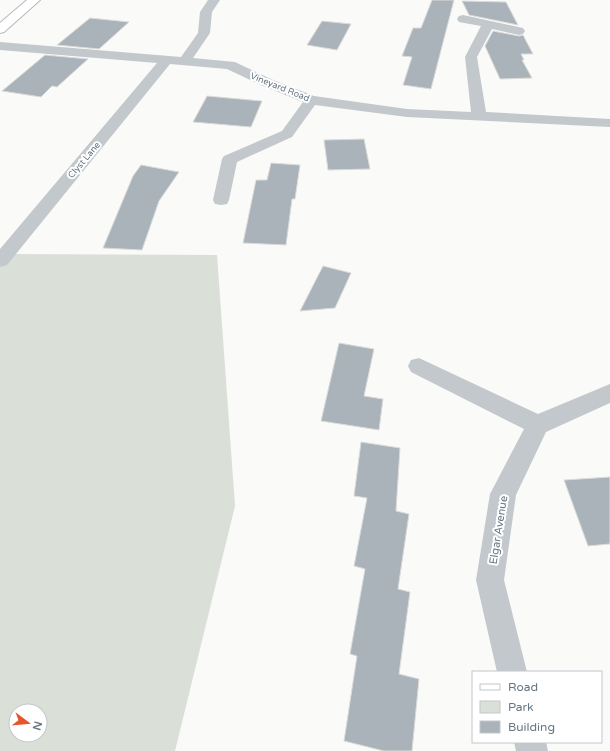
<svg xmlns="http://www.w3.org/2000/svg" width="610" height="751" font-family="'Varela Round',sans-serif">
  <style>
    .green { fill: #dadfd7; fill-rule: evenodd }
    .building { fill: #aab3b9; stroke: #dcdcda }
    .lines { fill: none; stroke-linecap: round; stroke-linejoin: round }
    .major-casing { stroke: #b5babe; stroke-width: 2 }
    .minor { fill: #c3c8cc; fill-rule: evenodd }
    .major { fill: #fff; fill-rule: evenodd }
    .labels { text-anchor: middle; stroke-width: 4; stroke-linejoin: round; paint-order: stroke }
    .far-street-label { font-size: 9px; fill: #657683; stroke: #fff }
    .street-label { font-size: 11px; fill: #657683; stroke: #fff }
  </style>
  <rect width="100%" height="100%" fill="#fafaf8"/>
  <path class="green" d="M6,254L217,255L235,506L175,751H0V261ZM16,711H40V735H16Z"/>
  <g class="building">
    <path d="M432,0H454L431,89L403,85L412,57L402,56L413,28H421Z"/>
    <path d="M462,1L506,2L518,25L469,15Z"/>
    <path d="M90,18L129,22L99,49L57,45Z"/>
    <path d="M322,21L351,24L337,50L307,45Z"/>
    <path d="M493,31L519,36L523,35L533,54H521L524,60H522L532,78L500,79L485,46Z"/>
    <path d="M45,55L88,59L57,87L52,86L41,97L2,91Z"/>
    <path d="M207,96L262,101L251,127L193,122Z"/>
    <path d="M364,139L370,169L328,170L324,140Z"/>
    <path d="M271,163L300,165L295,199H292L286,245L243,243L256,180H267Z"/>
    <path d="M141,165L179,172L159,201L142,250L103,248L133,176Z"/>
    <path d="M323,266L351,273L335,308L300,311Z"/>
    <path d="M339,343L374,349L364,396L383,399L379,430L321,421Z"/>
    <path d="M361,442L400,448L396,511L409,514L398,589L410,592L399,674L419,679L412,751H384L344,741L357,656L350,654L365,569L354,566L367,498L354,496Z"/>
    <path d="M610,477V544L588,546L564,480Z"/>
  </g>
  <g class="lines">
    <defs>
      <path id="major" d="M27,0H40L4,32L0,33V23Z"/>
    </defs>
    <use href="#major" class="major-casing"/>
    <g class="minor">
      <path d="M208,0H220L212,12L210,33L193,58L235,62L273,80L314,96L407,109L471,112L465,57L481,26L459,22L457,19L459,16L463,15L523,28L525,31L523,34L519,35L492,29L477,57L486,112L610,119V127L407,117L315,105L292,137L237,162L229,200L227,204L221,205L215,204L213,200L222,159L224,156L282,131L303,102L263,86L227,69L170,64L7,265L0,267V249L157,63L0,50V42L181,57L198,33L200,12Z"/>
      <path d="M419,358L538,414L610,384V403L546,432L516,495L504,580L527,672H497L476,580L490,494L524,429L411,372L408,366L411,360Z"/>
      <path d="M514,742H546L548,751H516Z"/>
    </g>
    <use href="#major" class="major"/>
  </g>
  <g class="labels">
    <g class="far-street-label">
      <text transform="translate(280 87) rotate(22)" y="3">Vineyard Road</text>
      <text transform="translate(84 160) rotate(-50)" y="3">Clyst Lane</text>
    </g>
    <g class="street-label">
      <text transform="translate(498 530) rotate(-81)" y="4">Elgar Avenue</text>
    </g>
  </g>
  <rect x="472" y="671" width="130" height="72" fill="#ffffff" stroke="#c1c8cd"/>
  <rect x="480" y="684" width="20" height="6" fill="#ffffff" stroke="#c1c8cd"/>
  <text x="508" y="691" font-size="12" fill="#657683">Road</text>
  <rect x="480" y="701" width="20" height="12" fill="#dadfd7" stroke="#c1c8cd"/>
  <text x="508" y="711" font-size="12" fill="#657683">Park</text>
  <rect x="480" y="721" width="20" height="12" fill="#aab3b9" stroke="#c1c8cd"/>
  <text x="508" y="731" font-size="12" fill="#657683">Building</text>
  <g transform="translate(28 723) rotate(106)"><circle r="19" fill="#ffffff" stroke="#c1c8cd"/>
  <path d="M0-3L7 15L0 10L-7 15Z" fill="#e4572e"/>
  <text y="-6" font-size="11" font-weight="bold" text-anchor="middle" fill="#657683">N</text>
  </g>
</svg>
